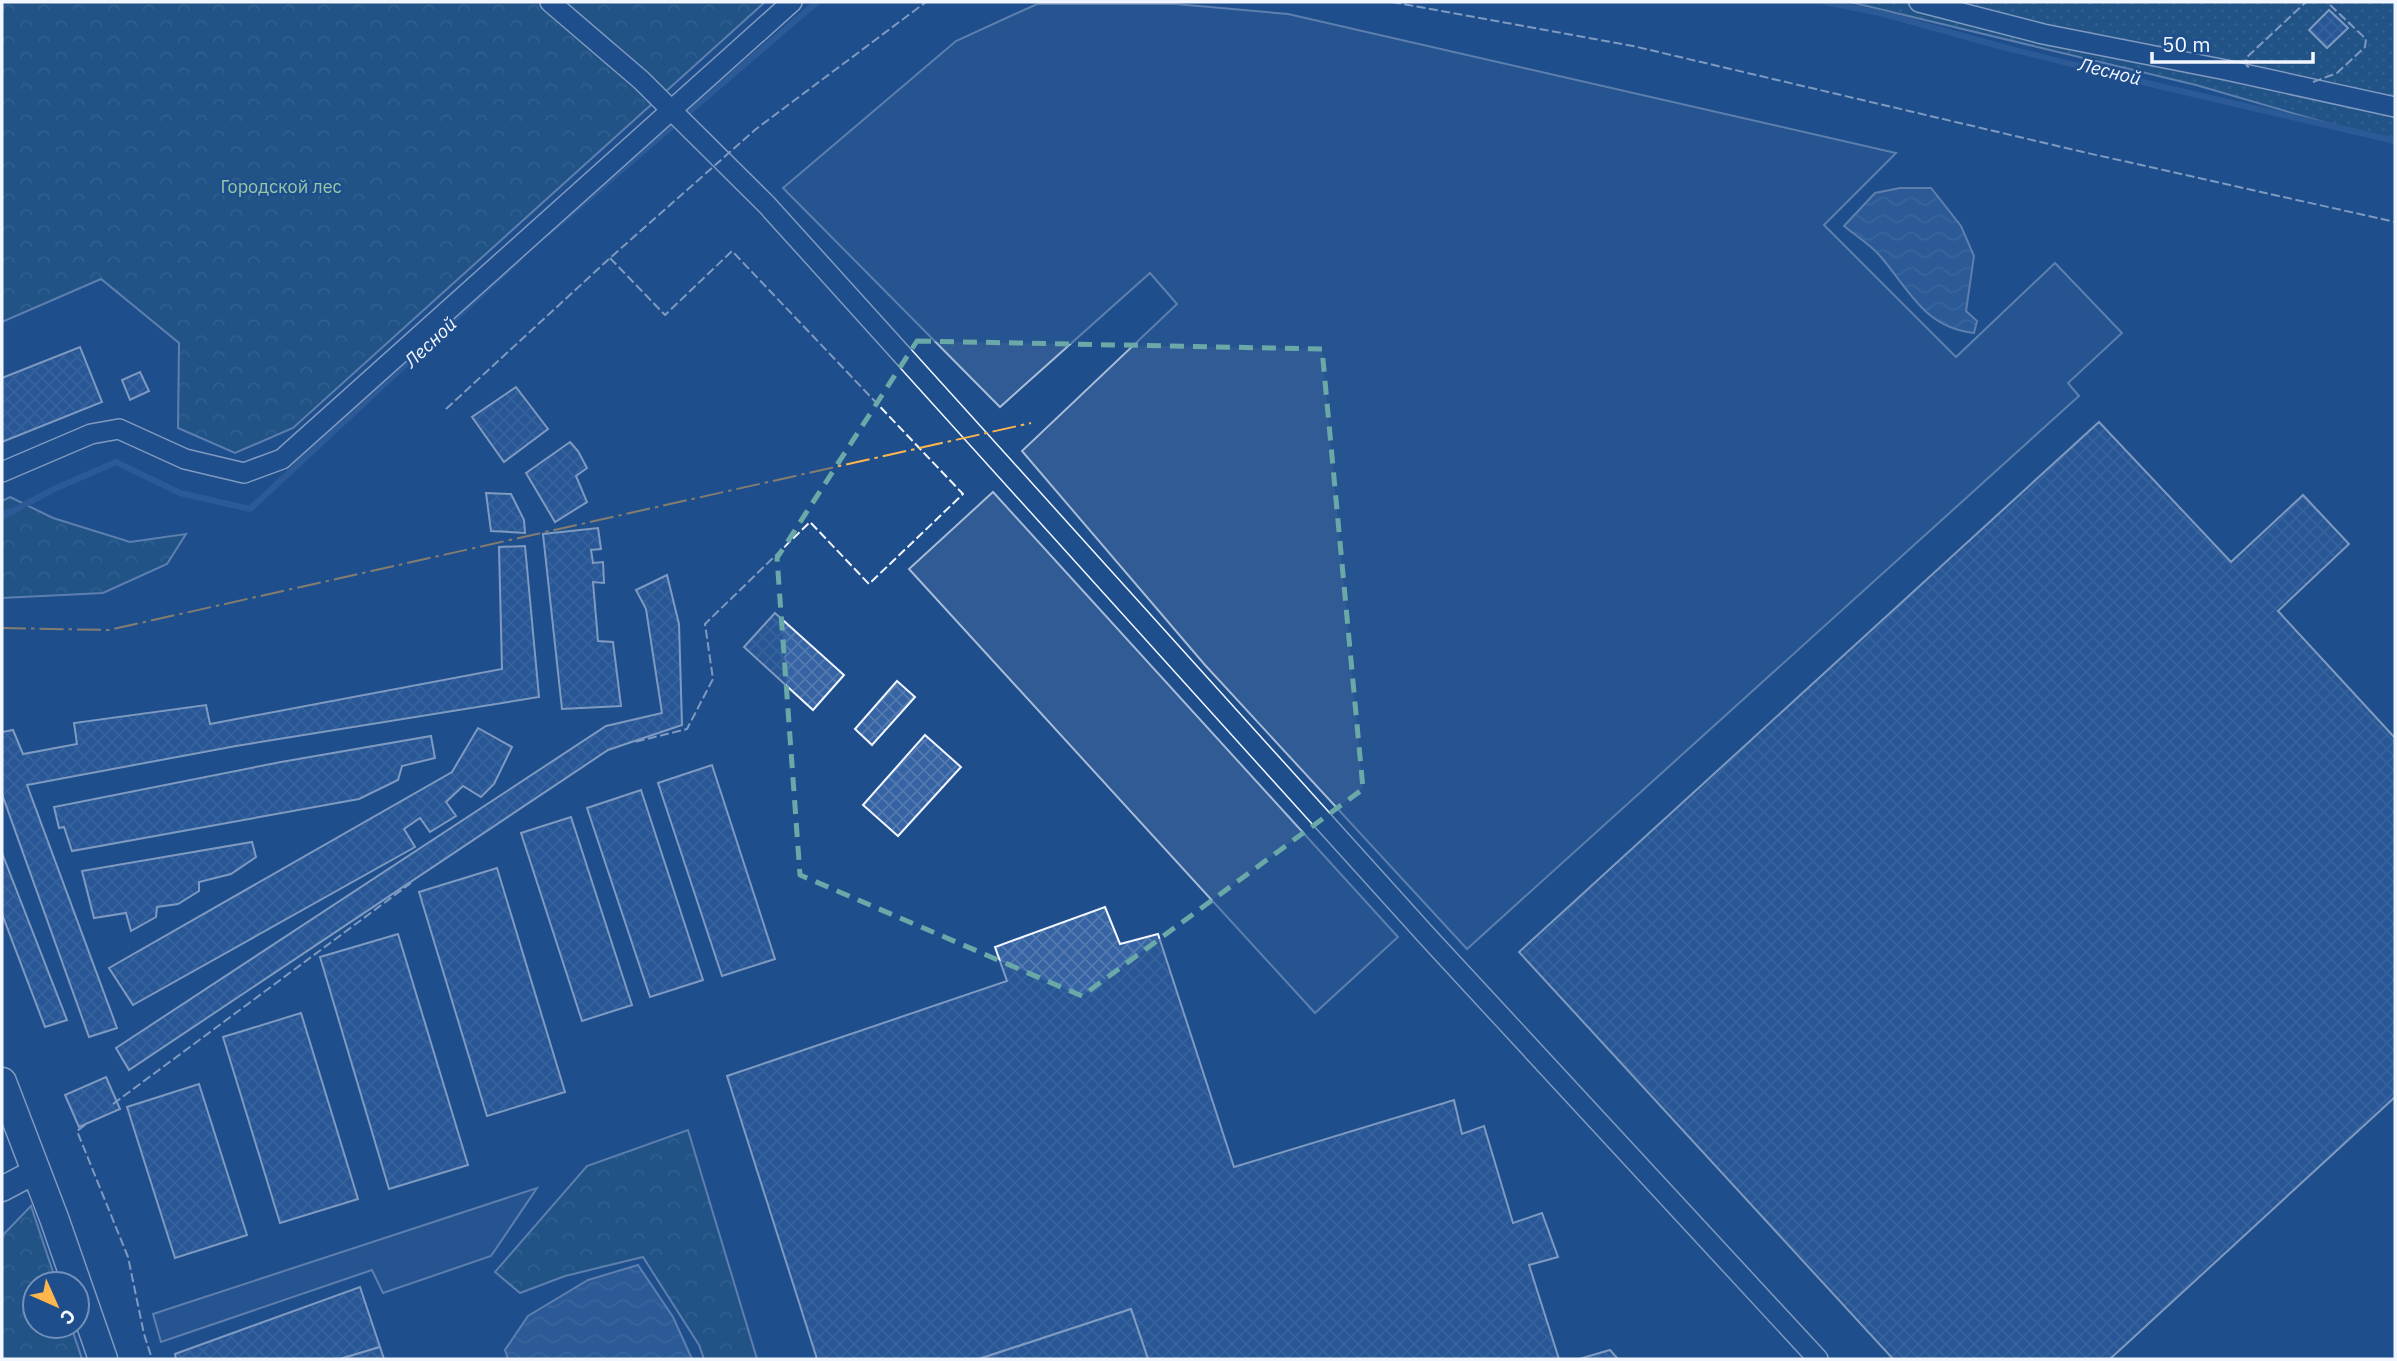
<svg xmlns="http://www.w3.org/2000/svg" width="2397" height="1361" font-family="'IBM Plex Sans',sans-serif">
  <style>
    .forest { fill: url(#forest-crowns); stroke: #a8bbd7; stroke-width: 2 }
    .garden { fill: url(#garden-dots); stroke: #a8bbd7; stroke-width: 2 }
    .parking { fill: #305b95; stroke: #a8bbd7; stroke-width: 2 }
    .water { fill: url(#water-waves); stroke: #a8bbd7; stroke-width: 2 }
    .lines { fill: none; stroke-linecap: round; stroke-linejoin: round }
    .stream { stroke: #3b69a3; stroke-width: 6 }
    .building { fill: url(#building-cross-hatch); stroke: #f2f6ff; stroke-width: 2 }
    .minor-casing { stroke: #f2f6ff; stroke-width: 22 }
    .tertiary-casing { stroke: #f2f6ff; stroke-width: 27 }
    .secondary-casing { stroke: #f2f6ff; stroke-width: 31 }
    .minor { stroke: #1f4e8c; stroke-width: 19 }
    .tertiary { stroke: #1f4e8c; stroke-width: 24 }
    .secondary { stroke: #1f4e8c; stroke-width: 28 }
    .fence { stroke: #f2f6ff; stroke-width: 2; stroke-dasharray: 9 3.5; stroke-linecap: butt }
    .power { stroke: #ffb74d; stroke-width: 2; stroke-dasharray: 24 5 3.5 5; stroke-linecap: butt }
    .marked { fill: none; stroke: #6aa9a8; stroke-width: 5; stroke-dasharray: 14 9; stroke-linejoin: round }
    .labels { text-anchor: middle; stroke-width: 5; stroke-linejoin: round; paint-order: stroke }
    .park-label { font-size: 18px; fill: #97c8a6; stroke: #1f4e8c }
    .water-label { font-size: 19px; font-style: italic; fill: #f2f6ff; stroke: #1f4e8c }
  </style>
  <defs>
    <pattern id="forest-crowns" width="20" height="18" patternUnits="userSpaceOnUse" patternTransform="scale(1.75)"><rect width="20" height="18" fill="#245a82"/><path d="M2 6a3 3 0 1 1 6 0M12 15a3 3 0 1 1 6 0" fill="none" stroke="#447295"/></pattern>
    <pattern id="garden-dots" width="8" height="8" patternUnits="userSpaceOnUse" patternTransform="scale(1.75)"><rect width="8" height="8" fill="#245a82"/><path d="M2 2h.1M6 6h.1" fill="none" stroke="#447295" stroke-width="1.8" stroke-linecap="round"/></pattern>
    <pattern id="water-waves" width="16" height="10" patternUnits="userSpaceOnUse" patternTransform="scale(1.75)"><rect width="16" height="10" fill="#3b69a3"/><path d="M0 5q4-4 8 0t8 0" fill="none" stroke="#587fb1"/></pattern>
    <pattern id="building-cross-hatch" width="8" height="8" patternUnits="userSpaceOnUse" patternTransform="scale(1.75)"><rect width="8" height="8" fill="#3563a3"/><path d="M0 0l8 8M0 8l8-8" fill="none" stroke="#537ab1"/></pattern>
  </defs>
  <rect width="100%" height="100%" fill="#1f4e8c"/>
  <g class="forest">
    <path d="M2,2H765L293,428L235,453L178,428L179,343L101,279L2,322Z"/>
    <path d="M10,497L53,518L130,542L186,534L167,564L103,593L2,598V501Z"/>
    <path d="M688,1130L757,1359H704L699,1345L643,1257L565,1276L520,1293L495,1272L587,1166Z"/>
    <path d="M31,1206L57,1284H35V1326H71L82,1359H2V1236Z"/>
  </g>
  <path class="garden" d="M1850,2H2395V143L2196,85Z"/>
  <g class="parking">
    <path d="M1037,4H1176L1288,14L1896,153L1824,225L1956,357L2055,263L2122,333L2068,383L2079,396L1467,949L1205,665L1022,451L1177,304L1150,273L1000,407L783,188L956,41Z"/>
    <path d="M993,492L1398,937L1315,1013L909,569Z"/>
    <path d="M537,1188L491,1256L383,1293L372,1270L161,1342L153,1314Z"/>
  </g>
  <g class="water">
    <path d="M1900,188H1931L1961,226L1974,256L1966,311L1977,321L1974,333C1925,328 1910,291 1881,257C1871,245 1856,236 1844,226L1875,193Z"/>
    <path d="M638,1265L673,1317L692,1359H508L505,1350L528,1316L588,1280Z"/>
  </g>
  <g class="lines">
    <g class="stream">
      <path d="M1825,2L1880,13L2003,47L2163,87L2395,141"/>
      <path d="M548,233L817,2"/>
      <path d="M2,517L52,490L116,462L180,493L250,509L519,259"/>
    </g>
  </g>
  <g class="building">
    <path d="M2329,10L2348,28L2327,48L2309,30Z"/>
    <path d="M80,347L102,402L2,442V378Z"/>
    <path d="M140,372L149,391L130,400L122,380Z"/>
    <path d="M516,387L548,429L504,462L472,417Z"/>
    <path d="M2099,422L2231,562L2303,495L2349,544L2278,611L2395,738V1097L2110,1359H1893L1519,952Z"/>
    <path d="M570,442L578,451L587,468L576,476L587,502L555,522L526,473Z"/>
    <path d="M486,493L511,494L524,520L525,533L491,531Z"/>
    <path d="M598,528L601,549L591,550L593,563L603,562L604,583L593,582L598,641L613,642L621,706L562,709L543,534Z"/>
    <path d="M525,546L539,697L236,746L27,785L117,1028L89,1037L2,794V732L13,730L23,754L77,744L74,723L206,705L210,724L502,669L499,547Z"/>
    <path d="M667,575L679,624L682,725L608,750L129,1070L116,1048L606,726L662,713L646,609L636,590Z"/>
    <path d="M775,613L844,675L813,710L744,647Z"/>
    <path d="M897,681L915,697L872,745L855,729Z"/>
    <path d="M478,728L512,747L494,784L481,797L463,786L446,802L456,816L430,832L420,818L404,829L415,847L133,1005L109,968L452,772Z"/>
    <path d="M925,735L961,767L898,836L863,805Z"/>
    <path d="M431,736L435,758L402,766L398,780L359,799L72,851L64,827L59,828L54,807L281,762Z"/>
    <path d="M712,765L775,959L722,976L658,783Z"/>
    <path d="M641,790L703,980L650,997L587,808Z"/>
    <path d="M571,817L632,1005L582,1021L521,833Z"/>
    <path d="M252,842L256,857L231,874L199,882V891L178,904L157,907L156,917L131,931L126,913L94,918L82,871Z"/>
    <path d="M2,853L67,1020L45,1027L2,914Z"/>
    <path d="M497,868L565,1092L487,1116L419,892Z"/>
    <path d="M1105,907L1120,944L1158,934L1234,1167L1454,1100L1462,1134L1484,1126L1513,1223L1542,1213L1558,1257L1529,1265L1559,1359H1148L1131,1309L979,1359H817L727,1076L1007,981L995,947Z"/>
    <path d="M398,934L468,1165L389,1189L320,957Z"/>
    <path d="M301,1013L358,1199L280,1223L223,1037Z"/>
    <path d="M106,1077L120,1109L79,1127L65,1095Z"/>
    <path d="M199,1084L247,1235L175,1258L127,1107Z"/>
    <path d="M360,1287L380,1347L340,1359H176L175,1354Z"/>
    <path d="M1131,1309L1148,1359H979Z"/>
    <path d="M380,1347L384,1359H340Z"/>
    <path d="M1610,1350L1618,1359H1579Z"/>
  </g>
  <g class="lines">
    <defs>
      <g id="minor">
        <path d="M550,2L641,80L767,205L1427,936L1818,1359"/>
        <path d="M1919,2L2043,34L2226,70L2395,107"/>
        <path d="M2,472L91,434L119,429L185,459L244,473L282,459L792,2"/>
      </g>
      <path id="tertiary" d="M2,1189L36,1171"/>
      <path id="secondary" d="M2,1082L54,1218L103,1359"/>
    </defs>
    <use href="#minor" class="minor-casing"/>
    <use href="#tertiary" class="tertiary-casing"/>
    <use href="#secondary" class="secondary-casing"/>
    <use href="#minor" class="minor"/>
    <use href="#tertiary" class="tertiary"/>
    <use href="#secondary" class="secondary"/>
    <g class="fence">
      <path d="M1392,2L1633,46L2083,152L2395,222"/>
      <path d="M2249,67L2247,66L2246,58L2306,2"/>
      <path d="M2313,82L2337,73L2365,47L2366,39L2327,2"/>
      <path d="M610,258L665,315L732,251L963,494L869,584L810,522L705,624L713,679L687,729L635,742"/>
      <path d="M446,409L610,258L756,129L926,2"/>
      <path d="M113,1104L411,883"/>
      <path d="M85,1125L77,1131L128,1257L144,1334L152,1359"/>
    </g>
    <path class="power" d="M2,628L109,630L1031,423"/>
  </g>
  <path d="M0 0H2397V1361H0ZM917,341L1322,349L1363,789L1082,996L800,875L777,558Z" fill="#1f4e8c" fill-opacity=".55" fill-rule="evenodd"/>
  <path class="marked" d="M917,341L1322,349L1363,789L1082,996L800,875L777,558Z"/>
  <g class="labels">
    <g class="park-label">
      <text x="281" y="193">Городской лес</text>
    </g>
    <g class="water-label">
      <text transform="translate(2110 71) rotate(14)" y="7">Лесной</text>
      <text transform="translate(430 342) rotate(-43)" y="7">Лесной</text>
    </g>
  </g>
  <rect width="2397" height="1361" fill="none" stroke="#f2f6ff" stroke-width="7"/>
  <g transform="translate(56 1305) rotate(135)"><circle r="33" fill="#1f4e8c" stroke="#7391ba" stroke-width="2"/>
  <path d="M0-5L12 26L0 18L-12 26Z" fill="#ffb74d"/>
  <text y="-10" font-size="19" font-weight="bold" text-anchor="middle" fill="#f2f6ff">С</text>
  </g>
  <path d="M2152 52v10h161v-10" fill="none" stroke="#f2f6ff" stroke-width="3.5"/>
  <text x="2162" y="52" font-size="21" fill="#f2f6ff" stroke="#1f4e8c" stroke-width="5" paint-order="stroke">50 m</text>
</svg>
